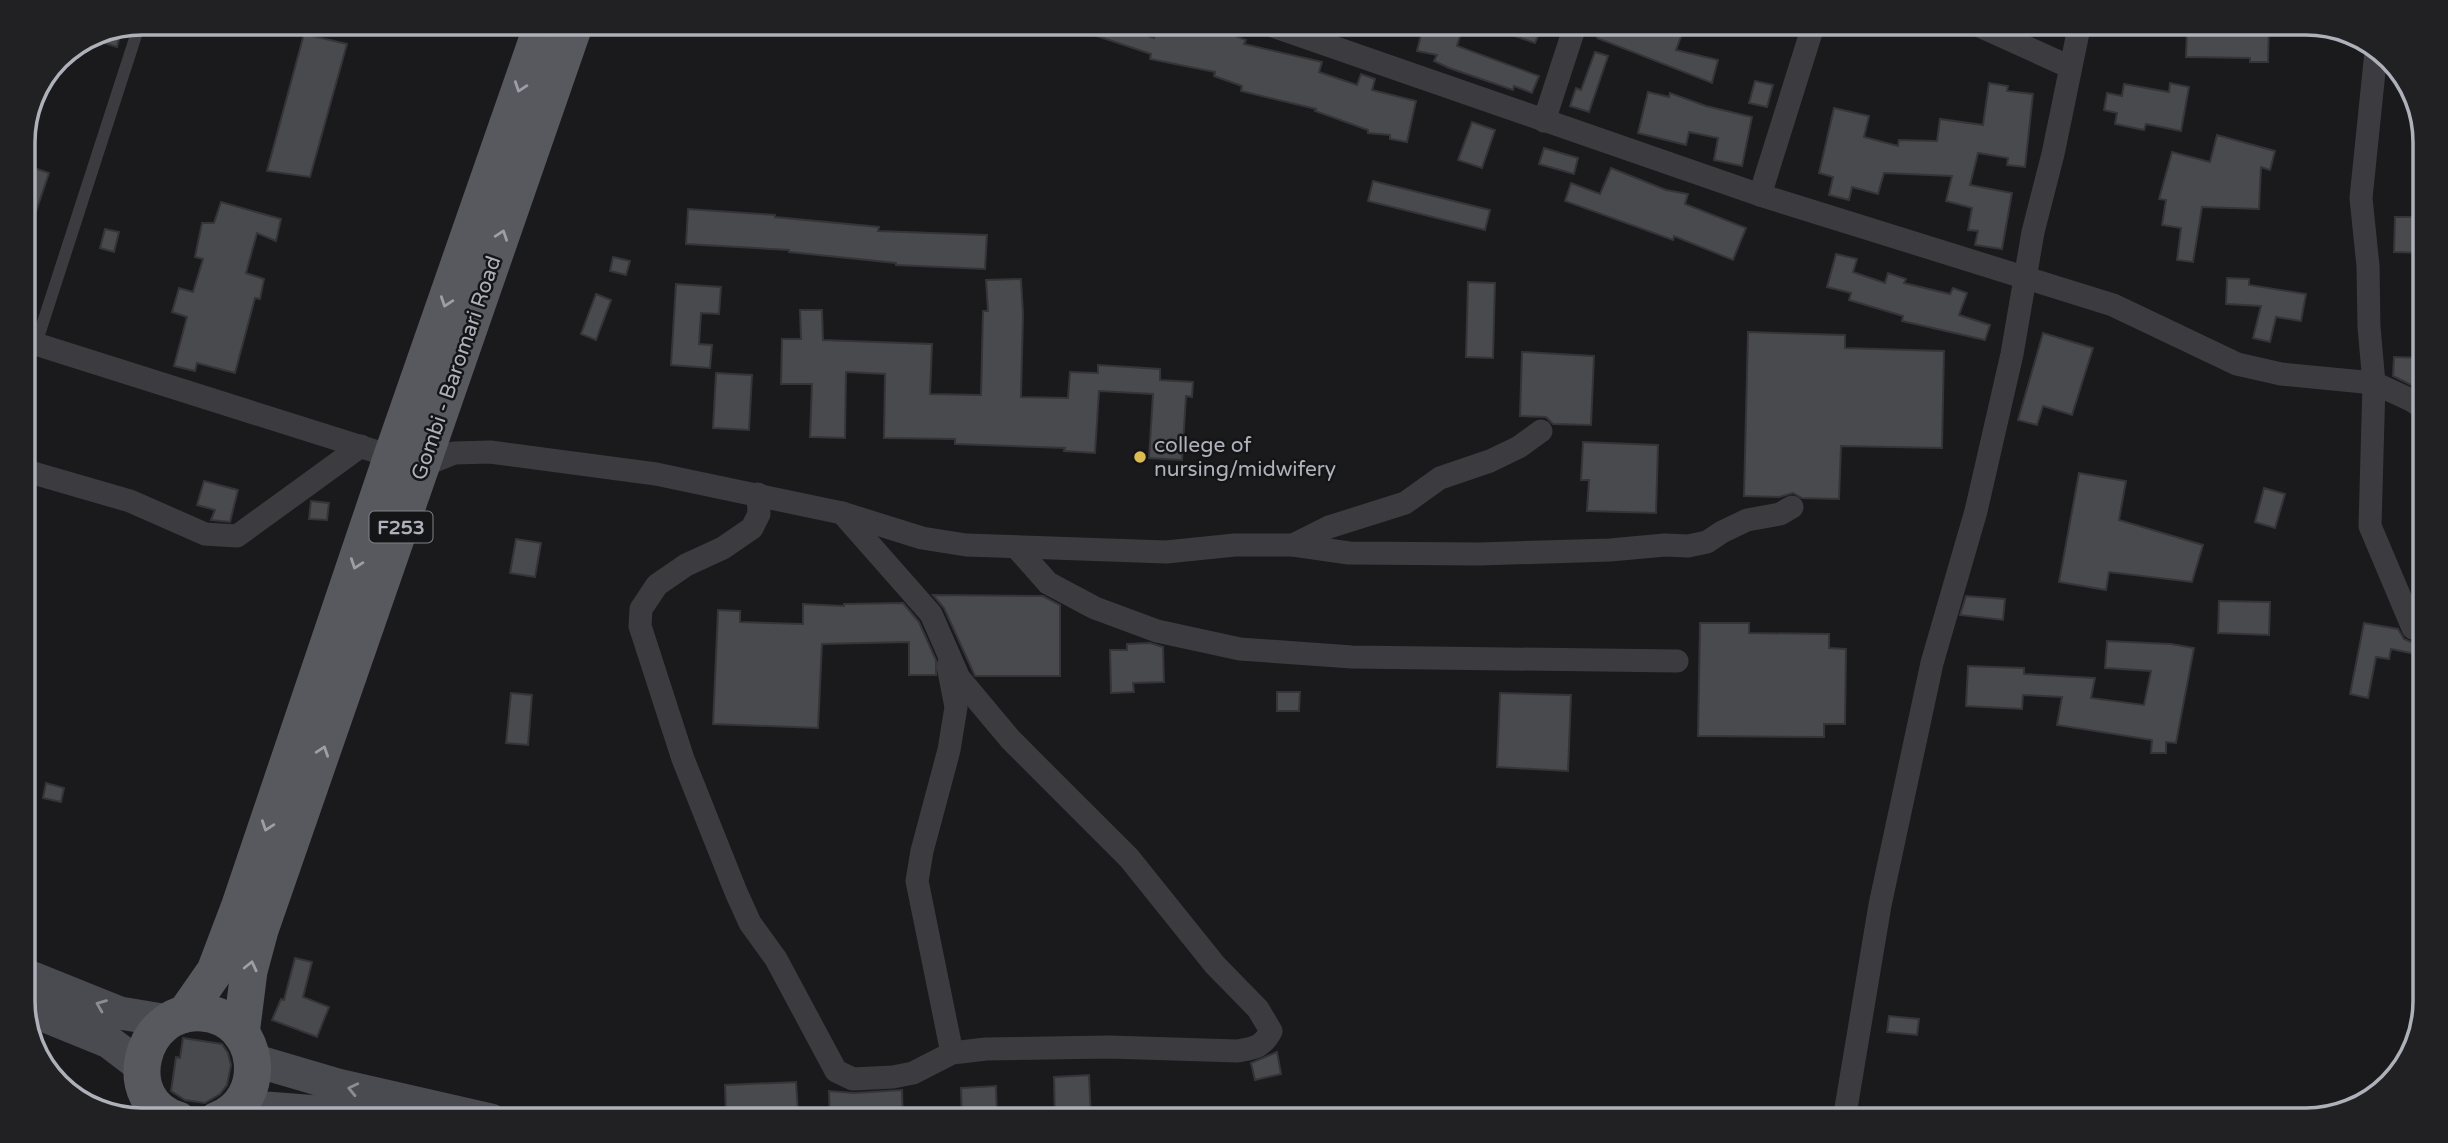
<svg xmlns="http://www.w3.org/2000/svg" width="2448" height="1143" font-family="'Varela Round',sans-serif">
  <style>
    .building { fill: #494a4e; stroke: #353438; stroke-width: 2 }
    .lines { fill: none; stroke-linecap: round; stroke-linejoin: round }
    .lane { stroke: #3c3c40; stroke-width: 12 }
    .street { stroke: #3c3c40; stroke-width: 23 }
    .secondary { stroke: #4a4b50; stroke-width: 33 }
    .primary { stroke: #58595f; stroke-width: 37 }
    .oneway { stroke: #9d9fa8 }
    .oneway2 { stroke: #8b8d95 }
    .poi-dot { fill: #dcbc52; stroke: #151517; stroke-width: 2.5 }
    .labels { text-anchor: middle; stroke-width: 5; stroke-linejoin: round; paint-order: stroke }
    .shield { fill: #151517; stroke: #808289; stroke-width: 2 }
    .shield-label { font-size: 19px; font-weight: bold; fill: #aeb1ba }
    .street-label { font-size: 21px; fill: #aeb1ba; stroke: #151517 }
    .poi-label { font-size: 21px; fill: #aeb1ba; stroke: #151517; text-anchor: start }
    .rim { fill: none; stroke: #aeb1ba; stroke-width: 3.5 }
  </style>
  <rect width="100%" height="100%" fill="#1a1a1c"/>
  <g class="building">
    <path d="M1067,23H1110L1154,38L1157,23H1202L1246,40L1244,44L1322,62L1319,72L1357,85L1361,74L1375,79L1372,90L1416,101L1407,142L1390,139V135L1368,133V130L1315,111L1316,109L1241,91L1242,86L1214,76L1215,72L1150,59L1151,54L1067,26Z"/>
    <path d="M1424,23H1464L1457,46L1539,76L1532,93L1514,86L1513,90L1449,68L1434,61L1437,55L1417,51Z"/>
    <path d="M1485,23H1533L1542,26L1535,43L1484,25Z"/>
    <path d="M1617,23H1686L1676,50L1718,60L1712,83L1597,38L1603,24L1614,29Z"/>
    <path d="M2251,23H2269L2268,62H2250V58L2186,57L2187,31L2251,33Z"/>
    <path d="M122,27L117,47L88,38L97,32Z"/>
    <path d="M304,34L347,44L310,177L267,171Z"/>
    <path d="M1595,52L1608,56L1589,112L1570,106L1576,88L1581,90Z"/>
    <path d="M1755,81L1773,85L1767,107L1749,103Z"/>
    <path d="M1989,83L2008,86L2007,91L2033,94L2025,167L2007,165L2008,158L1978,153L1970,185L2012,193L2002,249L1975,245L1978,231L1968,230L1972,208L1946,201L1952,176L1884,173L1878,194L1852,187L1849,200L1829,195L1833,177L1819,173L1834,108L1869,116L1864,137L1898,146L1899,140L1937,141L1940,119L1983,125Z"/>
    <path d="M2170,83L2189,87L2181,131L2146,124L2144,130L2115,124L2117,113L2104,110L2107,93L2122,96L2124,84L2169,92Z"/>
    <path d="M1648,92L1669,97L1670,93L1706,106L1752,117L1742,166L1714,160L1718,138L1689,132L1686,145L1638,133Z"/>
    <path d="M1472,122L1495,130L1482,168L1458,160Z"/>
    <path d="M2217,135L2275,151L2270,170L2261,167L2259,209L2202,207L2193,262L2177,260L2181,228L2162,225L2166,200L2159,199L2172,152L2210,162Z"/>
    <path d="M1544,148L1578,158L1574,174L1539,164Z"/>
    <path d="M23,164L49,173L26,241H23Z"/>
    <path d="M1611,168L1666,190L1688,194L1685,204L1746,228L1733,260L1674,236L1673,240L1565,201L1571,183L1600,194Z"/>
    <path d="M1373,181L1490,210L1485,230L1368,201Z"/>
    <path d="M221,202L281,219L276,241L257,233L246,273L264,279L260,299L255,298L235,373L197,363L195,371L174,366L187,317L172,312L179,288L193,292L203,259L195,257L202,223H214Z"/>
    <path d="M688,209L775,215V217L879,227L878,231L987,235L985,269L896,265V263L789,252V250L686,244Z"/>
    <path d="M2395,217H2413V227H2425V253L2394,252Z"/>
    <path d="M105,229L119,232L114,252L100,248Z"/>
    <path d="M1836,254L1857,259L1853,272L1885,283L1888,273L1906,279L1904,283L1950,294L1953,288L1967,293L1959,315L1990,325L1985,340L1902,321L1903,316L1849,300L1851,293L1827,287Z"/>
    <path d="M613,257L630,261L626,275L610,271Z"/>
    <path d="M2227,278L2249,279V285L2306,294L2301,321L2276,317L2270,342L2253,338L2261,306L2226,304Z"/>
    <path d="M1021,279L1023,314L1021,397L1068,398L1070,372L1098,373V365L1160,369V380L1193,382L1192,397L1186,396L1182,460L1149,458L1153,394L1099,391L1095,453L1064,451L1065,448L955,444V439L884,438L885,374L846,372L845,438L810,437L812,384H781L782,339H801L800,310H822L823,340L932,344L930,394L981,395L983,311H988L986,280Z"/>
    <path d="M1468,282L1495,283L1493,358L1466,357Z"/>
    <path d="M676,284L721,287L719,314L701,313L699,344L712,345L710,368L671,365Z"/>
    <path d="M596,294L611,300L596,340L581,334Z"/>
    <path d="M1748,332L1845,335V348L1944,351L1942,448L1841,446L1839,499L1802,498L1793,493L1779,497L1744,496Z"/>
    <path d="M2043,333L2093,348L2072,415L2043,406L2037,425L2018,420Z"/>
    <path d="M1522,352L1594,356L1591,425L1553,424L1546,417L1520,416Z"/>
    <path d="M2394,357L2425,358V392L2393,376Z"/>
    <path d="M716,373L752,375L749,430L713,428Z"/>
    <path d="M1583,442L1658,445L1656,513L1587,511L1589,480H1581Z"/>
    <path d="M2079,473L2126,481L2119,520L2203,545L2192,582L2109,572L2106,590L2059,582Z"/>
    <path d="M204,481L238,490L230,522L211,520L215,510L197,505Z"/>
    <path d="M2264,488L2285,494L2275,528L2255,522Z"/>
    <path d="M311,501L329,503L327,520L309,519Z"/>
    <path d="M516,539L541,543L535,577L510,573Z"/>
    <path d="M933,595L1043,596L1060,605V676H975L944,608Z"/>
    <path d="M1966,596L2005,599L2003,620L1960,615Z"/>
    <path d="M2219,601L2270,602L2269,635L2218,633Z"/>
    <path d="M903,603L919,622L936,660V675H909V642L822,644L818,728L713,724L718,610L740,611V622L803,624V604L844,606V604Z"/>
    <path d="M1700,623H1749V633L1829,634V648L1846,649L1845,724H1824V737L1698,736Z"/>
    <path d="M2364,623L2398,629L2404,639L2411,642L2419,641L2425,635V656L2391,649L2389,659L2376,657L2368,698L2350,694Z"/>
    <path d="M2107,641L2171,644L2194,648L2176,743L2166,742V753H2151L2152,740L2057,725L2062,697L2023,695L2022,709L1966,706L1968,666L2024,668V674L2095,678L2091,698L2144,705L2151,671L2105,668Z"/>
    <path d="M1150,643L1163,647L1164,682L1133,683L1134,692L1111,693L1110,650H1127V644Z"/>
    <path d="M1277,692H1300L1299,711H1277Z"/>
    <path d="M511,693L532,695L528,745L506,743Z"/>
    <path d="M1500,693L1571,695L1568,771L1497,767Z"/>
    <path d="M46,783L64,788L61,802L43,798Z"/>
    <path d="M295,958L312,962L303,997L329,1007L317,1037L272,1020L281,999L284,1000Z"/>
    <path d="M1889,1016L1919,1019L1917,1035L1887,1032Z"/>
    <path d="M183,1038L222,1044L228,1053L231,1065L227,1085L220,1094L205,1103L185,1100L171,1091L176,1057L180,1058Z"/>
    <path d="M1277,1052L1281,1074L1255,1080L1251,1063Z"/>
    <path d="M1089,1075L1091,1120H1055L1054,1077Z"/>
    <path d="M796,1082L798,1111L726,1114L725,1085Z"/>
    <path d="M996,1086L997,1120H962L961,1088Z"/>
    <path d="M902,1090L903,1120H830L829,1091L854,1093Z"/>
  </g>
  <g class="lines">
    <path class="lane" d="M36,344L140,23"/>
    <g class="street">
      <path d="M1264,23L1760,195L2113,305L2237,364L2281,374L2374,383L2411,400L2425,409"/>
      <path d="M1973,23L2070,67"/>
      <path d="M2376,52L2361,198L2368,266L2369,327L2374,383L2370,526L2413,628"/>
      <path d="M1544,121L1576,23"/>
      <path d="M1760,195L1814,23"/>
      <path d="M23,340L422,466L454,453L490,452L656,474L842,513L922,538L966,545L1166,552L1235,545H1293L1349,553L1479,554L1610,550L1665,545L1688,546L1707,542L1722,532L1747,520L1780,514L1792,507"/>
      <path d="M23,470L130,501L205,534L237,536L361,446"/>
      <path d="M758,494L759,514L752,528L723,548L686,565L657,585L641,609L640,626L683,759L736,892L750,923L776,959L836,1071L853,1079L893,1077L913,1073L952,1053L986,1049L1109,1047L1237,1051C1254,1048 1262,1048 1271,1031L1258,1009L1215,965L1129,858L1011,740L959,678L931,614L842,513"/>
      <path d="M1293,545L1329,527L1405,503L1440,478L1490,461L1519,447L1541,431"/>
      <path d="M1016,547L1048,583L1095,608L1157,631L1240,649L1352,657L1677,661"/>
      <path d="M948,666L956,707L949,750L922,851L917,881L952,1053"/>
      <path d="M1844,1120L1880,905L1932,663L1976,511L2012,354L2033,232L2053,154L2080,23"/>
    </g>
    <g class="secondary">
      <path d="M23,974L120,1013L168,1021"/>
      <path d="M23,1007L109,1042L142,1067"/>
      <path d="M253,1060L338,1085L491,1120"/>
      <path d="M240,1106L332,1113L361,1120"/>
    </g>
    <g class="primary">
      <path d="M185,1014L215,971L240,905L392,456L543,23"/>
      <path d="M241,1034L249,971L260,930L575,23"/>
      <path d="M178,1120C117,1102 139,1007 203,1013C261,1018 271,1100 217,1120"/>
    </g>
  </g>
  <defs><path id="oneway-chevron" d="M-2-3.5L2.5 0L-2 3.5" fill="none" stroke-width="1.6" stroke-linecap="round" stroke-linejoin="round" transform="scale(1.75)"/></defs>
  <g class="oneway">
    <use href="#oneway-chevron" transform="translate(520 87) rotate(109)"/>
    <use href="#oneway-chevron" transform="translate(502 235) rotate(-71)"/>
    <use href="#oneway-chevron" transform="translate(446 302) rotate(109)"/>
    <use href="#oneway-chevron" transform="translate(356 564) rotate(109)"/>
    <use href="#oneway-chevron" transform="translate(323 751) rotate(-71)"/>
    <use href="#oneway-chevron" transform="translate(267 826) rotate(109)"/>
    <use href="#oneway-chevron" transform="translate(251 966) rotate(-77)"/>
  </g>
  <g class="oneway2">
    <use href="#oneway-chevron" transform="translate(101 1005) rotate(-158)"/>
    <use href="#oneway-chevron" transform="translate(353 1089) rotate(-167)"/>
  </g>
  <circle class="poi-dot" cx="1140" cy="457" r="7"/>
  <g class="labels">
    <rect class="shield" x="369.5" y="511.5" width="63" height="31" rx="5"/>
    <g class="shield-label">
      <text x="401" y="534">F253</text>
    </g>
    <g class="street-label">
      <text transform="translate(456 368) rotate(-71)" y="7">Gombi - Baromari Road</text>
    </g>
    <g class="poi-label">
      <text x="1154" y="452">college of<tspan x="1154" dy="24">nursing/midwifery</tspan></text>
    </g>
  </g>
  <path d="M0 0H2448V1143H0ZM142 35H2306A107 107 0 0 1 2413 142V1001A107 107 0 0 1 2306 1108H142A107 107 0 0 1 35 1001V142A107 107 0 0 1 142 35Z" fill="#212124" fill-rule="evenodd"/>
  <path class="rim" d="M142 35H2306A107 107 0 0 1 2413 142V1001A107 107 0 0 1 2306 1108H142A107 107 0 0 1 35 1001V142A107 107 0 0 1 142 35Z"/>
</svg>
